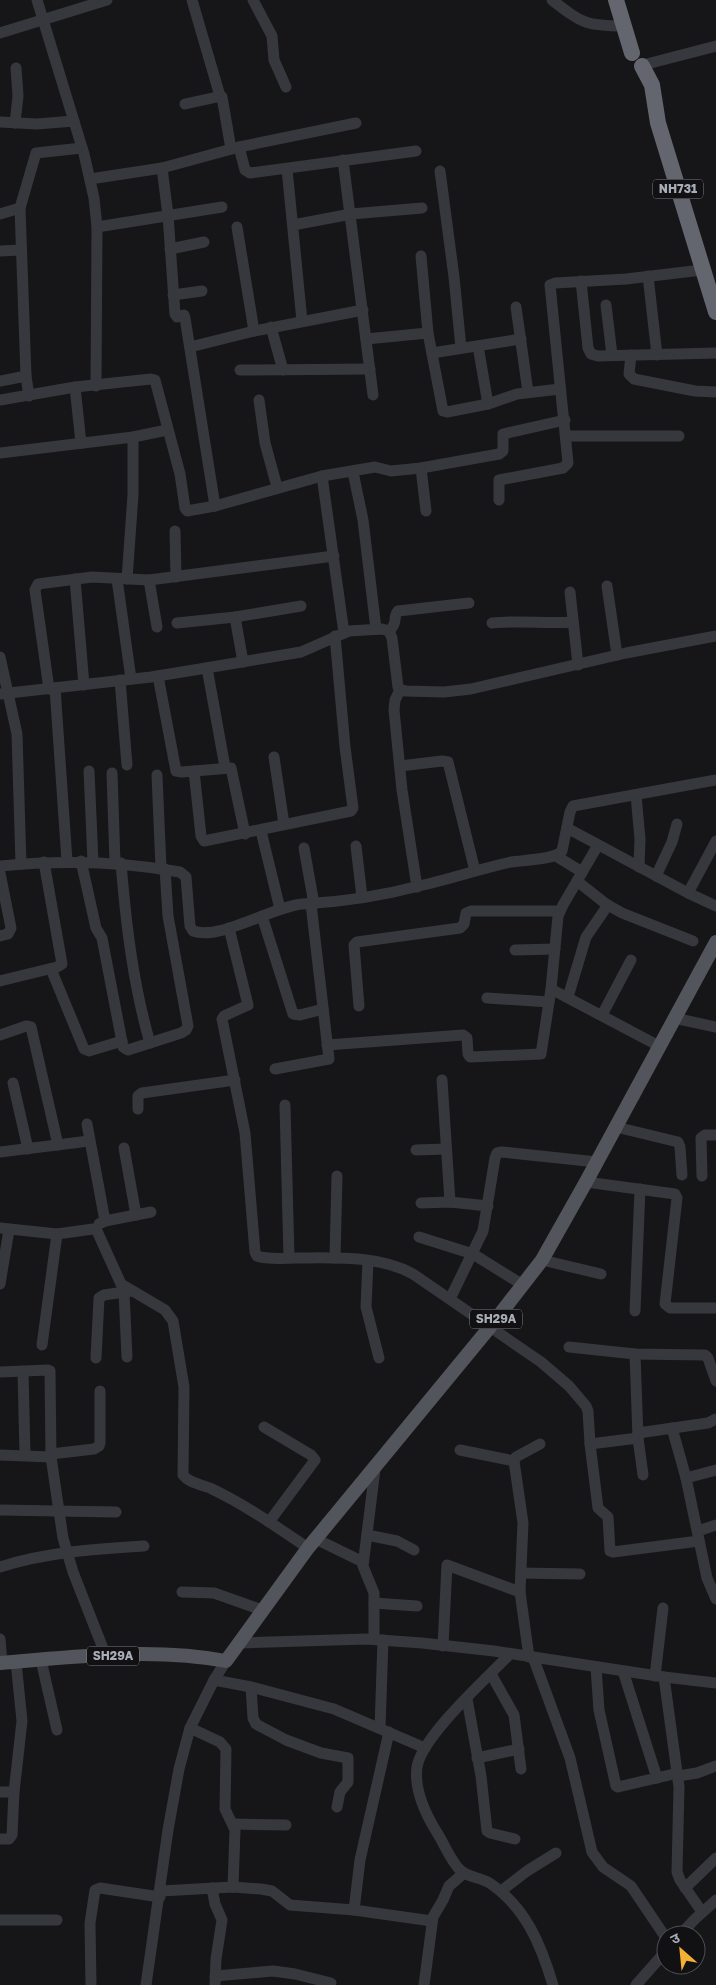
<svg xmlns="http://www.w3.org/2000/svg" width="716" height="1985" font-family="'Golos Text','Noto Sans Devanagari',sans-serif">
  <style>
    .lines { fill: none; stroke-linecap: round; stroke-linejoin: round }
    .minor { stroke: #37383d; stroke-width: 11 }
    .major { stroke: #53555c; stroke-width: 14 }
    .highway { stroke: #63666e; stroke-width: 16 }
    .labels { text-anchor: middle; stroke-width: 4; stroke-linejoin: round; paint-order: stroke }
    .shield { fill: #111113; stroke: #7b7e86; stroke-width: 1 }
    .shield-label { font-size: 12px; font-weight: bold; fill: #a8adb8 }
  </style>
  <rect width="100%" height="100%" fill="#161618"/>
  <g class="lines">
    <g class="minor">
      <path d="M37,0L84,154L94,198L97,227L96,386"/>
      <path d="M192,0L220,96"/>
      <path d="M253,0L272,36L274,60L286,87"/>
      <path d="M552,0C582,23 585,26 624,26"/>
      <path d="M0,33L107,0"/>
      <path d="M643,65L716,46"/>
      <path d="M185,104L217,97H222L231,149"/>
      <path d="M0,122L37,124L74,121"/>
      <path d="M15,123L18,96L16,68"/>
      <path d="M239,147L245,170L250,173L416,151"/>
      <path d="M343,160L373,395"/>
      <path d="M162,168L168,215L175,314L177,317L184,315L185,318L215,506"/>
      <path d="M287,169L302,321"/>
      <path d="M440,171L454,277L461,348"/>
      <path d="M90,179L162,168L239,147L356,123"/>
      <path d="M0,214L20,208"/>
      <path d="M293,225L351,214L422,208"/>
      <path d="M97,227L222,207"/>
      <path d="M237,227L254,331"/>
      <path d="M170,249L204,242"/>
      <path d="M0,251L21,250"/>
      <path d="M421,256L428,333L443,411L447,412L488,404L517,394L560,389"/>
      <path d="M648,276L657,355"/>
      <path d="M581,281L588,348L591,354L598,356L716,353"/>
      <path d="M173,295L202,291"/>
      <path d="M606,305L612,355"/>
      <path d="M516,307L528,392"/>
      <path d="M271,327L283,370"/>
      <path d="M366,339L428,333"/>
      <path d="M478,346L488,404"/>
      <path d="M190,347L254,331L363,310"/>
      <path d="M432,353L521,339"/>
      <path d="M631,355L629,374L634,379L695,391L716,392"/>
      <path d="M240,370L370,369"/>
      <path d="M0,381L26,376"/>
      <path d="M75,387L81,443"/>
      <path d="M29,396L26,376L20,208L36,153L82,148"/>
      <path d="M0,400L75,387L151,379L155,380L180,474L185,508L187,511L215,506L322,476L375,467L391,471L421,468L499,454L503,451V434L565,420"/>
      <path d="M259,400L265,443L277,487"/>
      <path d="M566,436H679"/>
      <path d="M0,453L133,437L167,430"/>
      <path d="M421,468L426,511"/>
      <path d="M353,472L363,520L376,629"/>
      <path d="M322,476L344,633"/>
      <path d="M499,500V480L563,468L568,463L550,285L555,283L626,279L702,270"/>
      <path d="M175,531L176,577"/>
      <path d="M75,579L84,685"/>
      <path d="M117,579L131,679"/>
      <path d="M127,579L133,495V437"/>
      <path d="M149,580L157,627"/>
      <path d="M607,586L617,655"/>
      <path d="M570,592L578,665"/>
      <path d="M235,617L243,662"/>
      <path d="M177,623L235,617L301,606"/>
      <path d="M492,623C519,620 546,624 573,622"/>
      <path d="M389,631C399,622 392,618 398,611L469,603"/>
      <path d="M0,657L17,734L21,864"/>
      <path d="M207,668L225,767"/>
      <path d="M158,676L176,771L182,772L231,768L245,834"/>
      <path d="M120,680L127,765"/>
      <path d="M55,688L67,861"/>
      <path d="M49,689L35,590L38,584L92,577L149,580L334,556"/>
      <path d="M400,690L395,700L394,710L402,790L417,887"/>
      <path d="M0,694L151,677L194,670L301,652L349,631L382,629L389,631L392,638L398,687L401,690L406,691L444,692L471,689L626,653L716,636"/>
      <path d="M274,757L284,824"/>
      <path d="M400,766L442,761L448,762L475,871"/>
      <path d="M89,771L93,862"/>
      <path d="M194,771L201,836L204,841L351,811L353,808L345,747L335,636"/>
      <path d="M112,773L115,863"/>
      <path d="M157,775L161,868"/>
      <path d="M636,795L640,839L639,867"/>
      <path d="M567,828L688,893L716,906"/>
      <path d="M261,831L280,909"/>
      <path d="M356,846L362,897"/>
      <path d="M304,848L314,904"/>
      <path d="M556,856L582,872"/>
      <path d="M81,861L96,928L102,938L123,1047L128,1050L181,1033L186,1030L188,1026L168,916L165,869"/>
      <path d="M121,863C126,924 133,984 150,1043"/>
      <path d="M0,866C62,860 119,861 180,872L186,877L190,926L193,931C220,941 273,906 303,904C341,902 381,896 419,886C450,879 480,869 511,862C523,860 555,860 562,851L570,812L573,806L716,780"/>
      <path d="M0,873L11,928L8,934L0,936"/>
      <path d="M656,876L672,842L677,824"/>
      <path d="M577,881L606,904L622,913L693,941"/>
      <path d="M688,893L716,841"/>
      <path d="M262,916L293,1014L300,1015L323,1009"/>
      <path d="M229,928L248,1005L224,1016L222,1019L245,1133L255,1252L257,1256C268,1260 284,1258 295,1258C334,1258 379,1255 413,1274L541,1362L569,1386L586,1406L588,1411L590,1444L598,1508L608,1517L610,1551L613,1552L699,1541"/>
      <path d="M515,950L555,949"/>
      <path d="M51,969L84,1049L89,1051L122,1041"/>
      <path d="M0,981L57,967L62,964L44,862"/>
      <path d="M551,989L659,1046"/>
      <path d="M568,997L586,937L608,905"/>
      <path d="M487,998L549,1002"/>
      <path d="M359,1006L354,945L357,942L460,928L464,924L466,913L471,911H560"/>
      <path d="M602,1015L631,960"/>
      <path d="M674,1018L716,1027"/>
      <path d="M0,1035L26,1026L31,1027L58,1145"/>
      <path d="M327,1045L463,1035L467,1038L468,1054L470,1057L541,1054L551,989L558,916L563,905L598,845"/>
      <path d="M275,1069L329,1059L311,904"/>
      <path d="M442,1080L450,1202"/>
      <path d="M13,1083L28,1149"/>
      <path d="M285,1105L289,1258"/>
      <path d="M138,1109V1096L142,1093L235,1080"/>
      <path d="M87,1124L105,1221"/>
      <path d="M616,1127L678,1142L680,1147L682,1175"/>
      <path d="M124,1148L136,1215"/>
      <path d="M416,1150L446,1149"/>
      <path d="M0,1152L89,1141"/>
      <path d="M702,1176L701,1138L705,1135H716"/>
      <path d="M586,1182L675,1194L677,1198L665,1304L670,1308H716"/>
      <path d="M421,1203L450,1202L488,1206"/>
      <path d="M99,1224L105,1221L151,1212"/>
      <path d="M0,1228L57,1234L93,1229L97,1231L121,1284L165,1310L173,1321L184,1387L183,1475C189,1483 200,1484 210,1488C244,1504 277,1527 308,1548"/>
      <path d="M419,1237L473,1254L523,1285"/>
      <path d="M335,1258L337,1176"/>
      <path d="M542,1260L601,1274"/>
      <path d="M368,1261L366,1307L379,1358"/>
      <path d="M0,1284L9,1230"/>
      <path d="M124,1292L127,1357"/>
      <path d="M450,1299L483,1231L495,1158L497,1153L502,1152L597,1162"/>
      <path d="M635,1311L640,1189"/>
      <path d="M42,1345L57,1234"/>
      <path d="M569,1347L635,1354L705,1355L708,1358L716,1381"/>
      <path d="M635,1354L638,1438L643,1475"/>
      <path d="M96,1358L99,1298L104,1295L131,1291"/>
      <path d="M23,1371L25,1455"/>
      <path d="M0,1372L48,1370L50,1371L51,1457L63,1538L73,1572L106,1656"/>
      <path d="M264,1427L311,1455L315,1460L269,1522"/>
      <path d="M672,1428L686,1478L707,1578L716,1599"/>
      <path d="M638,1433L708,1423L716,1419"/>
      <path d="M590,1444L638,1438"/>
      <path d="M460,1450L514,1461"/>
      <path d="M51,1454L94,1449L99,1446L100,1443V1391"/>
      <path d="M0,1455L51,1457"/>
      <path d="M686,1478L716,1470"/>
      <path d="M0,1510L116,1512"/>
      <path d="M698,1531L716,1525"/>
      <path d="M367,1535L397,1541L414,1550"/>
      <path d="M316,1539L363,1562"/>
      <path d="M0,1567C47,1552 95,1549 144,1546"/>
      <path d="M521,1573L580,1574"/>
      <path d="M182,1592L214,1593L262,1610"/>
      <path d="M374,1603L417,1606"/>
      <path d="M0,1639L2,1663"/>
      <path d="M374,1639V1593L363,1566L375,1469"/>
      <path d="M239,1643L366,1639L422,1643L494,1651L664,1677L716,1683"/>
      <path d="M443,1646L447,1565L520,1592"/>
      <path d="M510,1654C487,1678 422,1736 417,1767C414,1789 425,1813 436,1831C444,1843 450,1860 460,1870C468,1878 482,1877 491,1884C526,1908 541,1945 553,1985"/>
      <path d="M529,1657L520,1592L523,1523L514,1461L516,1457L540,1444"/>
      <path d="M533,1657L570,1758L592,1852L603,1867L631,1886L666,1938"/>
      <path d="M41,1660L57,1730"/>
      <path d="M596,1667L599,1710L616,1786L618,1787L678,1773"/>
      <path d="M623,1671L657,1778"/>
      <path d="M491,1674L514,1715L521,1769"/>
      <path d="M655,1676L663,1608"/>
      <path d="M664,1677L679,1787L677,1872L680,1880L702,1912"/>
      <path d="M214,1680L251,1687L334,1709L425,1748"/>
      <path d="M251,1687L253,1718L256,1724L286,1740L321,1753L348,1758V1782L340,1792L337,1807"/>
      <path d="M467,1699L481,1776L487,1831L490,1833L515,1839"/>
      <path d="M190,1728L220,1742L226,1749L225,1809L235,1830L233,1887"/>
      <path d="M380,1728L383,1640"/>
      <path d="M477,1758L519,1749"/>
      <path d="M678,1776L697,1773L716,1766"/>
      <path d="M0,1792H14"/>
      <path d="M233,1824L286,1825"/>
      <path d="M0,1839H9L12,1835L14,1792L22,1721L16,1662"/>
      <path d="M212,1888L215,1904L222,1920L216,1959L215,1985"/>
      <path d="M685,1888L716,1858"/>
      <path d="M161,1891L233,1887L261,1889L272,1891L290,1905L354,1910L432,1921"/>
      <path d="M501,1891L527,1871L556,1853"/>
      <path d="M354,1910L360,1860L389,1732"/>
      <path d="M0,1920H57"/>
      <path d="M680,1935L695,1919L716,1900"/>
      <path d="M215,1976L273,1971L295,1974L331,1983"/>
      <path d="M91,1985L90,1923L95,1890L100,1888L160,1897"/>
      <path d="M146,1985L168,1830L179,1769L190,1728L214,1680L226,1661"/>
      <path d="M424,1985L433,1917L443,1900L449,1886L464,1873"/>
      <path d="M636,1985L666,1951"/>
    </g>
    <path class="major" d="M0,1663C74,1657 153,1647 226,1661L308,1548L490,1327L542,1260L586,1182L716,942"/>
    <g class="highway">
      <path d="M616,0L632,53"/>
      <path d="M642,66L652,85L658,123L716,312"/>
    </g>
  </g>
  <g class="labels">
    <g class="shield">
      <rect x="653" y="179.5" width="50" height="19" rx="4"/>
      <rect x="470" y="1309.5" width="52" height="19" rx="4"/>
      <rect x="87" y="1646.5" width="52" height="19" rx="4"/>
    </g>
    <g class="shield-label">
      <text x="678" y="193">NH731</text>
      <text x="496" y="1323">SH29A</text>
      <text x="113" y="1660">SH29A</text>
    </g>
  </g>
  <g transform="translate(681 1950) rotate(333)"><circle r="24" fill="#111113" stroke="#4d4f55"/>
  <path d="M0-4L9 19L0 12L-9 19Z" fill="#f2b134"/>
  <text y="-8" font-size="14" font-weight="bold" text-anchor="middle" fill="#a8adb8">उ</text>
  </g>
</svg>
